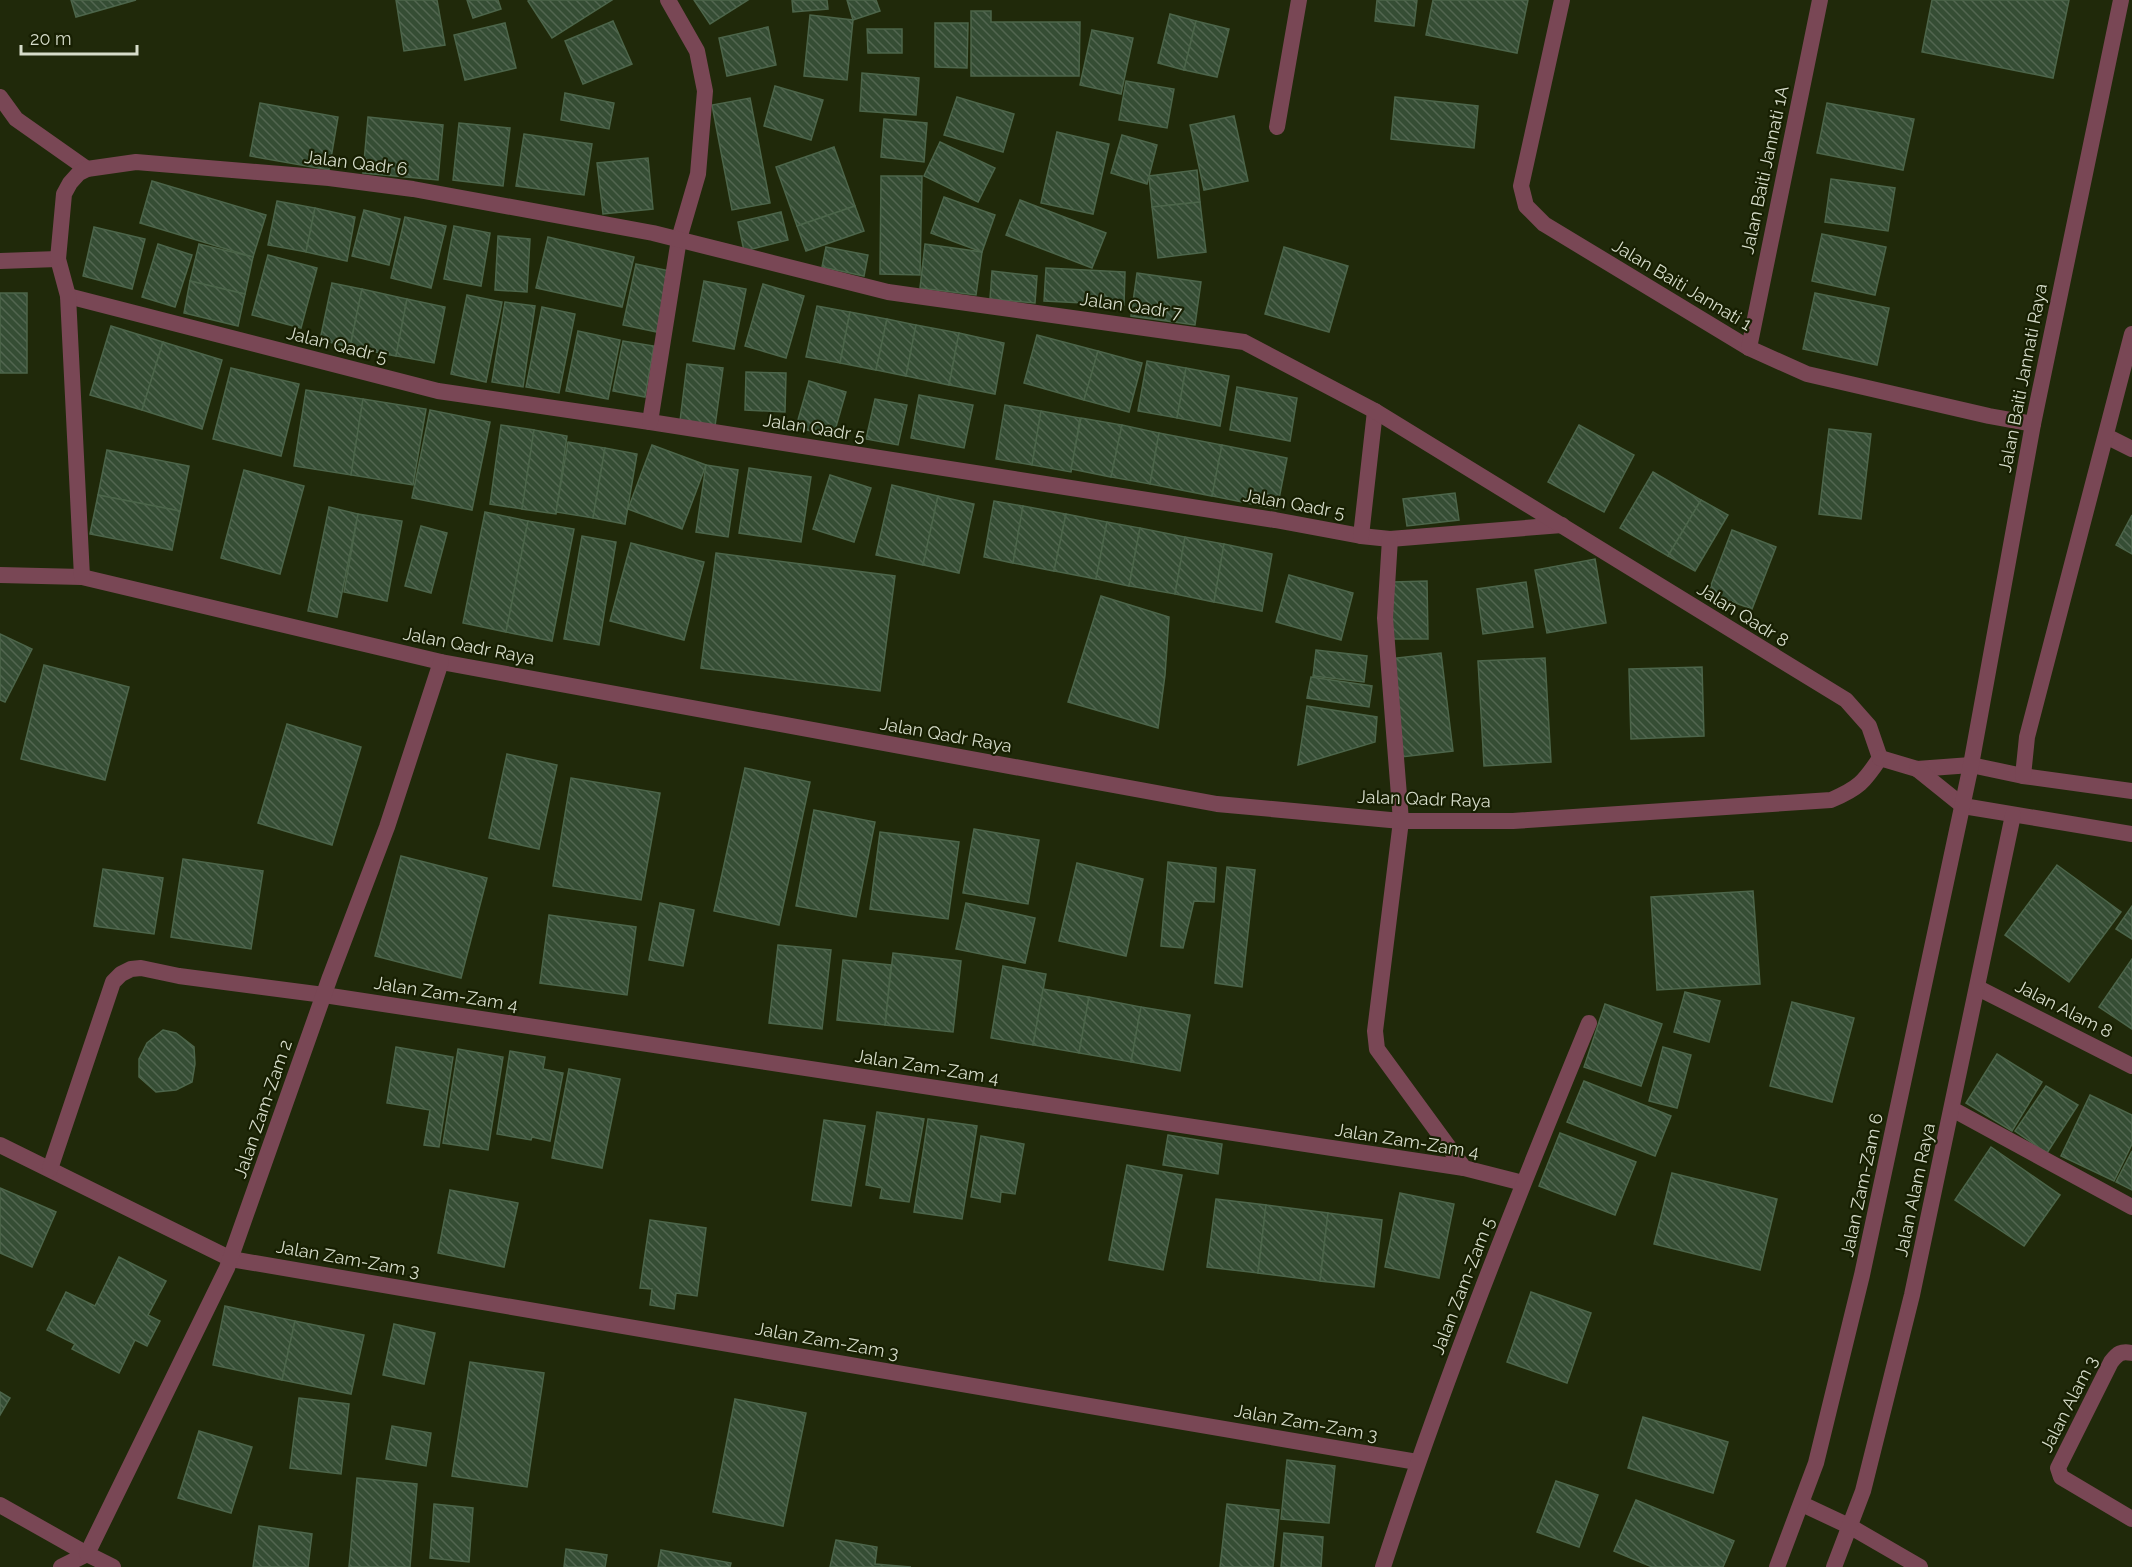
<svg xmlns="http://www.w3.org/2000/svg" width="2132" height="1567" font-family="Raleway,sans-serif">
  <style>
    .building { fill: url(#building-back-hatch); stroke: #4c654a; stroke-width: 1.5 }
    .lines { fill: none; stroke-linecap: round; stroke-linejoin: round }
    .minor { stroke: #794755; stroke-width: 16 }
    .labels { text-anchor: middle; stroke-width: 4.5; stroke-linejoin: round; paint-order: stroke }
    .street-label { font-size: 18px; fill: #d6dcca; stroke: #171f02 }
  </style>
  <defs>
    <pattern id="building-back-hatch" width="6" height="6" patternUnits="userSpaceOnUse" patternTransform="scale(1.5)"><rect width="6" height="6" fill="#354d34"/><path d="M-1 5l2 2M0 0l6 6M5-1l2 2" fill="none" stroke="#526650"/></pattern>
  </defs>
  <rect width="100%" height="100%" fill="#20290a"/>
  <g class="building">
    <path d="M71,0H136L76,17Z"/>
    <path d="M396,0H437L445,45L404,51Z"/>
    <path d="M467,0H498L501,9L473,18Z"/>
    <path d="M530,0H612L552,38L528,1Z"/>
    <path d="M694,0H748L710,24Z"/>
    <path d="M792,0H827L828,9L793,12Z"/>
    <path d="M847,0H876L880,11L853,20Z"/>
    <path d="M1377,0H1417L1414,26L1375,21Z"/>
    <path d="M1433,0H1528L1517,53L1426,35Z"/>
    <path d="M1932,0H2069L2053,78L1922,52Z"/>
    <path d="M971,11H991V22H1080L1079,76H971Z"/>
    <path d="M1170,14L1196,21L1184,70L1158,63Z"/>
    <path d="M810,15L853,20L847,80L804,76Z"/>
    <path d="M613,21L632,64L583,84L565,41Z"/>
    <path d="M1196,21L1229,29L1217,77L1184,70Z"/>
    <path d="M505,23L516,68L465,80L454,35Z"/>
    <path d="M935,23H968L967,68L935,67Z"/>
    <path d="M768,27L776,65L727,76L719,38Z"/>
    <path d="M867,29H902V53H868Z"/>
    <path d="M1092,30L1133,38L1121,94L1080,85Z"/>
    <path d="M862,73L919,78L916,115L860,111Z"/>
    <path d="M1126,81L1174,89L1167,128L1119,120Z"/>
    <path d="M775,86L823,100L811,140L764,126Z"/>
    <path d="M565,93L614,103L609,129L561,120Z"/>
    <path d="M957,97L1014,114L1003,152L944,135Z"/>
    <path d="M1395,97L1478,106L1474,148L1391,139Z"/>
    <path d="M750,98L770,203L732,210L712,105Z"/>
    <path d="M260,103L338,117L329,170L250,156Z"/>
    <path d="M1827,103L1914,119L1903,170L1817,153Z"/>
    <path d="M1234,116L1248,181L1204,190L1190,125Z"/>
    <path d="M368,117L443,125L438,180L363,173Z"/>
    <path d="M884,119L927,123L924,162L881,157Z"/>
    <path d="M459,123L510,128L503,186L453,180Z"/>
    <path d="M1057,132L1109,144L1093,214L1041,203Z"/>
    <path d="M524,134L592,144L584,195L516,186Z"/>
    <path d="M1122,135L1157,145L1147,184L1111,173Z"/>
    <path d="M940,142L995,168L978,202L924,176Z"/>
    <path d="M834,147L855,206L797,226L776,167Z"/>
    <path d="M648,158L653,209L603,214L597,163Z"/>
    <path d="M1197,170L1200,202L1152,207L1149,176Z"/>
    <path d="M881,176H922L920,275L880,274Z"/>
    <path d="M1831,179L1895,188L1888,231L1825,222Z"/>
    <path d="M152,181L266,215L253,257L140,223Z"/>
    <path d="M944,197L995,215L982,252L931,233Z"/>
    <path d="M1020,200L1106,233L1092,268L1006,235Z"/>
    <path d="M277,201L315,208L306,252L268,245Z"/>
    <path d="M1200,202L1206,252L1158,258L1152,207Z"/>
    <path d="M855,206L864,231L806,251L797,226Z"/>
    <path d="M315,208L355,217L347,261L306,252Z"/>
    <path d="M364,210L400,219L389,265L352,256Z"/>
    <path d="M781,212L788,240L744,251L738,222Z"/>
    <path d="M405,217L446,226L431,288L391,278Z"/>
    <path d="M454,226L490,233L481,286L444,279Z"/>
    <path d="M94,227L145,239L132,289L83,276Z"/>
    <path d="M1822,234L1886,247L1875,295L1812,281Z"/>
    <path d="M498,236L530,239L527,292L495,290Z"/>
    <path d="M548,237L634,257L622,307L536,288Z"/>
    <path d="M158,244L192,255L175,307L142,297Z"/>
    <path d="M199,244L253,257L245,294L190,281Z"/>
    <path d="M925,244L982,252L976,295L920,288Z"/>
    <path d="M826,247L868,255L864,276L822,267Z"/>
    <path d="M1284,247L1348,266L1329,332L1265,314Z"/>
    <path d="M268,255L317,268L301,328L252,315Z"/>
    <path d="M636,264L670,271L657,332L623,325Z"/>
    <path d="M1046,268L1125,272L1124,305L1044,301Z"/>
    <path d="M992,271L1037,276L1035,303L990,299Z"/>
    <path d="M1137,273L1201,282L1195,325L1131,316Z"/>
    <path d="M190,281L245,294L238,326L184,313Z"/>
    <path d="M704,281L746,289L734,349L693,341Z"/>
    <path d="M332,283L362,289L350,347L320,340Z"/>
    <path d="M763,284L804,296L786,358L745,346Z"/>
    <path d="M362,289L407,299L396,356L350,347Z"/>
    <rect x="0" y="293" width="27" height="80"/>
    <path d="M1815,293L1889,308L1877,365L1803,349Z"/>
    <path d="M467,295L502,302L486,382L451,374Z"/>
    <path d="M407,299L445,307L434,363L396,356Z"/>
    <path d="M505,302L535,306L523,387L492,382Z"/>
    <path d="M817,306L850,312L840,363L806,357Z"/>
    <path d="M542,307L575,314L559,393L526,387Z"/>
    <path d="M850,312L887,319L876,370L840,363Z"/>
    <path d="M887,319L916,325L906,376L876,370Z"/>
    <path d="M916,325L959,333L949,385L906,376Z"/>
    <path d="M111,326L163,342L142,410L90,395Z"/>
    <path d="M578,331L620,340L608,399L566,391Z"/>
    <path d="M959,333L1004,343L995,394L949,385Z"/>
    <path d="M1037,335L1098,351L1084,400L1024,383Z"/>
    <path d="M623,341L654,346L645,397L613,391Z"/>
    <path d="M163,342L222,360L202,429L142,410Z"/>
    <path d="M1098,351L1142,363L1129,412L1084,400Z"/>
    <path d="M1147,361L1186,368L1177,418L1138,411Z"/>
    <path d="M687,364L723,368L715,426L680,421Z"/>
    <path d="M231,368L299,384L281,456L213,439Z"/>
    <path d="M1186,368L1229,376L1220,426L1177,418Z"/>
    <path d="M746,372L786,373L785,412L745,410Z"/>
    <path d="M809,381L846,392L833,437L796,427Z"/>
    <path d="M1237,387L1297,398L1290,441L1230,430Z"/>
    <path d="M306,390L363,399L351,475L294,466Z"/>
    <path d="M919,395L973,405L964,448L911,438Z"/>
    <path d="M363,399L426,409L413,485L351,475Z"/>
    <path d="M875,399L907,405L898,445L866,439Z"/>
    <path d="M1005,405L1041,411L1032,465L996,459Z"/>
    <path d="M430,410L490,422L472,510L412,498Z"/>
    <path d="M1041,411L1080,418L1071,472L1032,465Z"/>
    <path d="M1081,418L1122,425L1111,477L1071,469Z"/>
    <path d="M501,425L534,430L522,509L490,504Z"/>
    <path d="M1122,425L1159,433L1150,484L1111,477Z"/>
    <path d="M1579,425L1634,455L1604,512L1548,482Z"/>
    <path d="M1829,429L1871,434L1861,519L1819,514Z"/>
    <path d="M534,430L567,436L556,514L522,509Z"/>
    <path d="M1159,433L1222,445L1212,496L1150,484Z"/>
    <path d="M568,442L605,448L593,518L556,512Z"/>
    <path d="M652,445L706,465L682,529L628,509Z"/>
    <path d="M1222,445L1287,458L1277,509L1212,496Z"/>
    <path d="M605,448L637,454L625,524L593,518Z"/>
    <path d="M107,450L189,466L180,511L98,495Z"/>
    <path d="M706,465L738,470L728,537L696,532Z"/>
    <path d="M749,468L811,477L801,542L739,533Z"/>
    <path d="M244,470L304,486L280,574L221,558Z"/>
    <path d="M1653,472L1701,500L1668,556L1620,528Z"/>
    <path d="M830,475L871,488L854,542L813,529Z"/>
    <path d="M892,485L938,496L923,565L876,555Z"/>
    <path d="M1455,493L1459,520L1407,526L1403,499Z"/>
    <path d="M98,495L180,511L172,550L90,534Z"/>
    <path d="M938,496L974,504L959,573L923,565Z"/>
    <path d="M1701,500L1728,515L1695,571L1668,556Z"/>
    <path d="M994,501L1023,506L1013,563L984,557Z"/>
    <path d="M1023,506L1066,514L1054,571L1013,563Z"/>
    <path d="M329,507L358,514L337,617L308,611Z"/>
    <path d="M485,512L528,521L506,632L463,623Z"/>
    <path d="M358,514L402,521L387,601L344,592Z"/>
    <path d="M1066,514L1107,522L1096,579L1054,571Z"/>
    <path d="M2132,515V554L2116,545Z"/>
    <path d="M528,521L574,529L552,641L506,632Z"/>
    <path d="M1107,522L1140,528L1129,586L1096,579Z"/>
    <path d="M421,526L447,533L431,593L405,586Z"/>
    <path d="M1140,528L1185,537L1175,594L1129,586Z"/>
    <path d="M1732,530L1776,547L1752,609L1708,593Z"/>
    <path d="M582,536L616,542L599,645L564,639Z"/>
    <path d="M1185,537L1224,544L1214,602L1175,594Z"/>
    <path d="M631,543L704,562L684,640L610,621Z"/>
    <path d="M1224,544L1272,554L1262,611L1214,602Z"/>
    <path d="M716,553L895,576L880,691L701,668Z"/>
    <path d="M1595,559L1606,623L1547,633L1535,570Z"/>
    <path d="M1289,575L1353,593L1341,640L1276,622Z"/>
    <path d="M1427,581L1428,639H1392V582Z"/>
    <path d="M1526,582L1533,627L1483,634L1477,589Z"/>
    <path d="M1101,596L1169,617L1165,675L1158,728L1068,702Z"/>
    <path d="M0,634L32,649L5,702L0,700Z"/>
    <path d="M1316,650L1367,656L1364,682L1313,676Z"/>
    <path d="M1441,653L1453,751L1401,757L1389,659Z"/>
    <path d="M1545,658L1551,762L1484,766L1478,661Z"/>
    <path d="M44,665L129,687L105,780L21,759Z"/>
    <path d="M1702,667L1704,736L1631,739L1629,669Z"/>
    <path d="M1311,677L1372,686L1369,707L1307,698Z"/>
    <path d="M1307,706L1377,717L1375,742L1298,765Z"/>
    <path d="M287,724L361,747L332,845L258,823Z"/>
    <path d="M507,754L557,765L539,849L489,838Z"/>
    <path d="M745,768L810,782L779,925L714,911Z"/>
    <path d="M571,778L660,793L641,900L553,886Z"/>
    <path d="M814,810L875,822L856,917L796,906Z"/>
    <path d="M974,829L1039,840L1028,904L963,893Z"/>
    <path d="M880,832L959,842L948,919L870,909Z"/>
    <path d="M401,856L487,878L461,978L375,956Z"/>
    <path d="M183,859L263,871L251,949L171,937Z"/>
    <path d="M1168,862L1216,868L1214,902L1194,901L1183,948L1161,946Z"/>
    <path d="M1077,863L1143,879L1126,956L1059,941Z"/>
    <path d="M2057,865L2121,912L2069,982L2005,935Z"/>
    <path d="M1227,867L1255,870L1242,987L1215,983Z"/>
    <path d="M103,869L163,878L154,934L94,926Z"/>
    <path d="M1753,891L1760,984L1657,990L1651,897Z"/>
    <path d="M660,903L694,910L683,966L649,960Z"/>
    <path d="M966,903L1035,918L1025,963L956,949Z"/>
    <path d="M2132,906V939L2116,929Z"/>
    <path d="M549,915L636,927L627,995L540,983Z"/>
    <path d="M778,945L831,950L822,1029L769,1023Z"/>
    <path d="M893,953L961,961L953,1032L885,1025Z"/>
    <path d="M2132,959V1029L2099,1007Z"/>
    <path d="M843,960L891,965L885,1025L837,1020Z"/>
    <path d="M1003,966L1046,974L1033,1045L991,1038Z"/>
    <path d="M1043,989L1089,997L1079,1053L1033,1045Z"/>
    <path d="M1685,992L1720,1001L1709,1042L1674,1032Z"/>
    <path d="M1089,997L1141,1007L1131,1062L1079,1053Z"/>
    <path d="M1792,1002L1854,1018L1832,1102L1770,1086Z"/>
    <path d="M1605,1004L1662,1024L1641,1086L1584,1067Z"/>
    <path d="M1141,1007L1190,1015L1180,1071L1131,1062Z"/>
    <path d="M163,1030L176,1033L194,1047L195,1064L192,1082L176,1090L156,1092L139,1077V1059L147,1043Z"/>
    <path d="M396,1047L453,1057L439,1147L424,1145L430,1110L387,1103Z"/>
    <path d="M1663,1047L1691,1055L1677,1108L1649,1101Z"/>
    <path d="M458,1049L503,1057L488,1150L443,1143Z"/>
    <path d="M510,1051L545,1057L543,1069L563,1073L550,1141L532,1137L531,1140L497,1134Z"/>
    <path d="M1997,1054L2042,1082L2012,1131L1966,1103Z"/>
    <path d="M569,1069L620,1079L602,1168L552,1158Z"/>
    <path d="M1584,1081L1671,1116L1655,1156L1567,1122Z"/>
    <path d="M2046,1086L2078,1105L2047,1153L2015,1131Z"/>
    <path d="M2090,1095L2132,1115V1144L2114,1181L2061,1156Z"/>
    <path d="M877,1112L924,1119L909,1202L880,1198L882,1188L866,1185Z"/>
    <path d="M928,1119L977,1126L962,1219L914,1212Z"/>
    <path d="M824,1120L865,1126L851,1206L812,1200Z"/>
    <path d="M1560,1133L1636,1162L1615,1215L1539,1186Z"/>
    <path d="M1168,1135L1222,1144L1218,1174L1163,1165Z"/>
    <path d="M981,1136L1024,1144L1015,1194L1001,1192L1000,1202L971,1197Z"/>
    <path d="M1991,1147L2060,1195L2024,1246L1955,1200Z"/>
    <path d="M2132,1151V1190L2116,1182Z"/>
    <path d="M1127,1165L1182,1175L1163,1270L1109,1260Z"/>
    <path d="M1672,1173L1777,1199L1760,1270L1654,1244Z"/>
    <path d="M0,1188L56,1212L32,1267L0,1253Z"/>
    <path d="M450,1190L518,1203L504,1267L438,1253Z"/>
    <path d="M1400,1193L1454,1204L1439,1278L1385,1267Z"/>
    <path d="M1216,1199L1266,1205L1258,1273L1207,1267Z"/>
    <path d="M1266,1205L1328,1213L1320,1281L1258,1273Z"/>
    <path d="M1328,1213L1382,1220L1374,1287L1320,1281Z"/>
    <path d="M650,1220L706,1228L697,1296L676,1293L674,1309L650,1305L652,1289L640,1288Z"/>
    <path d="M119,1257L166,1281L148,1315L160,1321L147,1346L135,1340L119,1373L72,1349L75,1344L47,1330L66,1292L95,1306Z"/>
    <path d="M1531,1292L1591,1313L1567,1383L1507,1362Z"/>
    <path d="M225,1306L295,1321L282,1380L213,1365Z"/>
    <path d="M295,1321L364,1335L351,1394L282,1380Z"/>
    <path d="M394,1324L435,1333L424,1384L383,1375Z"/>
    <path d="M470,1362L544,1373L527,1487L452,1476Z"/>
    <path d="M0,1392L10,1398L0,1415Z"/>
    <path d="M299,1398L349,1404L341,1474L290,1468Z"/>
    <path d="M735,1399L806,1413L783,1526L713,1512Z"/>
    <path d="M1643,1417L1728,1442L1713,1493L1628,1468Z"/>
    <path d="M392,1426L431,1433L426,1466L386,1459Z"/>
    <path d="M199,1431L252,1447L231,1513L178,1498Z"/>
    <path d="M1287,1460L1335,1466L1329,1523L1281,1519Z"/>
    <path d="M357,1478L417,1484L410,1567H349Z"/>
    <path d="M1556,1481L1598,1495L1579,1547L1537,1532Z"/>
    <path d="M1636,1500L1734,1541L1723,1567H1652L1614,1551Z"/>
    <path d="M434,1504L473,1508L469,1562L430,1558Z"/>
    <path d="M1227,1504L1279,1510L1273,1567H1220Z"/>
    <path d="M259,1526L312,1534L308,1567H253Z"/>
    <path d="M1284,1533L1323,1537L1321,1567H1281Z"/>
    <path d="M836,1540L877,1547L875,1564L911,1567H830Z"/>
    <path d="M566,1549L607,1555L605,1567H564Z"/>
    <path d="M661,1550L731,1563L730,1567H658Z"/>
  </g>
  <g class="lines">
    <g class="minor">
      <path d="M1562,0L1521,186L1526,206L1544,224L1749,348L1807,374L1989,416L2033,424"/>
      <path d="M0,97L16,119L87,169"/>
      <path d="M1277,127L1299,0"/>
      <path d="M0,261L58,259"/>
      <path d="M68,296L438,391L650,422L1275,520L1361,536L1390,539L1562,525"/>
      <path d="M1749,348L1820,0"/>
      <path d="M650,422L679,239L698,174L705,91L697,51L668,0"/>
      <path d="M2106,436L2132,449"/>
      <path d="M1361,536L1375,411"/>
      <path d="M1390,539L1385,618L1401,821L1375,1031L1377,1049L1464,1168"/>
      <path d="M0,575L82,577L441,662L1217,804L1401,821H1513L1831,800C1859,788 1864,782 1880,758"/>
      <path d="M82,577L68,296L58,259L64,194L70,183L79,173L87,169L136,162L329,178L413,189L653,233L888,292L1244,342L1375,411L1846,700L1869,726L1880,758"/>
      <path d="M1880,758L1917,769L1971,765L2023,776L2132,791"/>
      <path d="M1917,769L1963,806L2132,834"/>
      <path d="M2023,776L2027,737L2132,334"/>
      <path d="M1978,988L2132,1066"/>
      <path d="M1952,1109L2132,1207"/>
      <path d="M0,1145L231,1259L1417,1462"/>
      <path d="M50,1169L113,982L121,974L131,969L141,968L179,976L324,995L1464,1168L1523,1183"/>
      <path d="M2132,1353C2121,1351 2118,1353 2111,1362L2058,1468L2061,1477L2132,1519"/>
      <path d="M1802,1504L1851,1527L1920,1567"/>
      <path d="M0,1505L87,1554L61,1567"/>
      <path d="M113,1567L87,1554L227,1268L330,977L387,827L441,662"/>
      <path d="M1383,1567C1443,1382 1515,1202 1589,1023"/>
      <path d="M1777,1567L1816,1463L1862,1275L1971,765L2033,424L2121,0"/>
      <path d="M1834,1567L1863,1491L1912,1295L2013,815"/>
    </g>
  </g>
  <g class="labels">
    <g class="street-label">
      <text transform="translate(356 163) rotate(7)" y="6">Jalan Qadr 6</text>
      <text transform="translate(1765 170) rotate(-78)" y="6">Jalan Baiti Jannati 1A</text>
      <text transform="translate(1682 285) rotate(31)" y="6">Jalan Baiti Jannati 1</text>
      <text transform="translate(1131 306) rotate(8)" y="6">Jalan Qadr 7</text>
      <text transform="translate(337 345) rotate(14)" y="6">Jalan Qadr 5</text>
      <text transform="translate(2023 378) rotate(-79)" y="6">Jalan Baiti Jannati Raya</text>
      <text transform="translate(814 428) rotate(9)" y="6">Jalan Qadr 5</text>
      <text transform="translate(1294 504) rotate(10)" y="6">Jalan Qadr 5</text>
      <text transform="translate(1743 615) rotate(32)" y="6">Jalan Qadr 8</text>
      <text transform="translate(469 646) rotate(11)" y="6">Jalan Qadr Raya</text>
      <text transform="translate(946 735) rotate(10)" y="6">Jalan Qadr Raya</text>
      <text transform="translate(1424 799) rotate(2)" y="6">Jalan Qadr Raya</text>
      <text transform="translate(446 994) rotate(9)" y="6">Jalan Zam-Zam 4</text>
      <text transform="translate(2064 1009) rotate(27)" y="6">Jalan Alam 8</text>
      <text transform="translate(927 1067) rotate(9)" y="6">Jalan Zam-Zam 4</text>
      <text transform="translate(263 1109) rotate(-71)" y="6">Jalan Zam-Zam 2</text>
      <text transform="translate(1407 1141) rotate(9)" y="6">Jalan Zam-Zam 4</text>
      <text transform="translate(1862 1185) rotate(-78)" y="6">Jalan Zam-Zam 6</text>
      <text transform="translate(1915 1190) rotate(-78)" y="6">Jalan Alam Raya</text>
      <text transform="translate(348 1259) rotate(10)" y="6">Jalan Zam-Zam 3</text>
      <text transform="translate(1463 1286) rotate(-69)" y="6">Jalan Zam-Zam 5</text>
      <text transform="translate(827 1341) rotate(10)" y="6">Jalan Zam-Zam 3</text>
      <text transform="translate(2069 1404) rotate(-63)" y="6">Jalan Alam 3</text>
      <text transform="translate(1306 1423) rotate(10)" y="6">Jalan Zam-Zam 3</text>
    </g>
  </g>
  <path d="M21 45v9h116v-9" fill="none" stroke="#d6dcca" stroke-width="3"/>
  <text x="30" y="45" font-size="18" fill="#d6dcca" stroke="#171f02" stroke-width="4.5" paint-order="stroke">20 m</text>
</svg>
